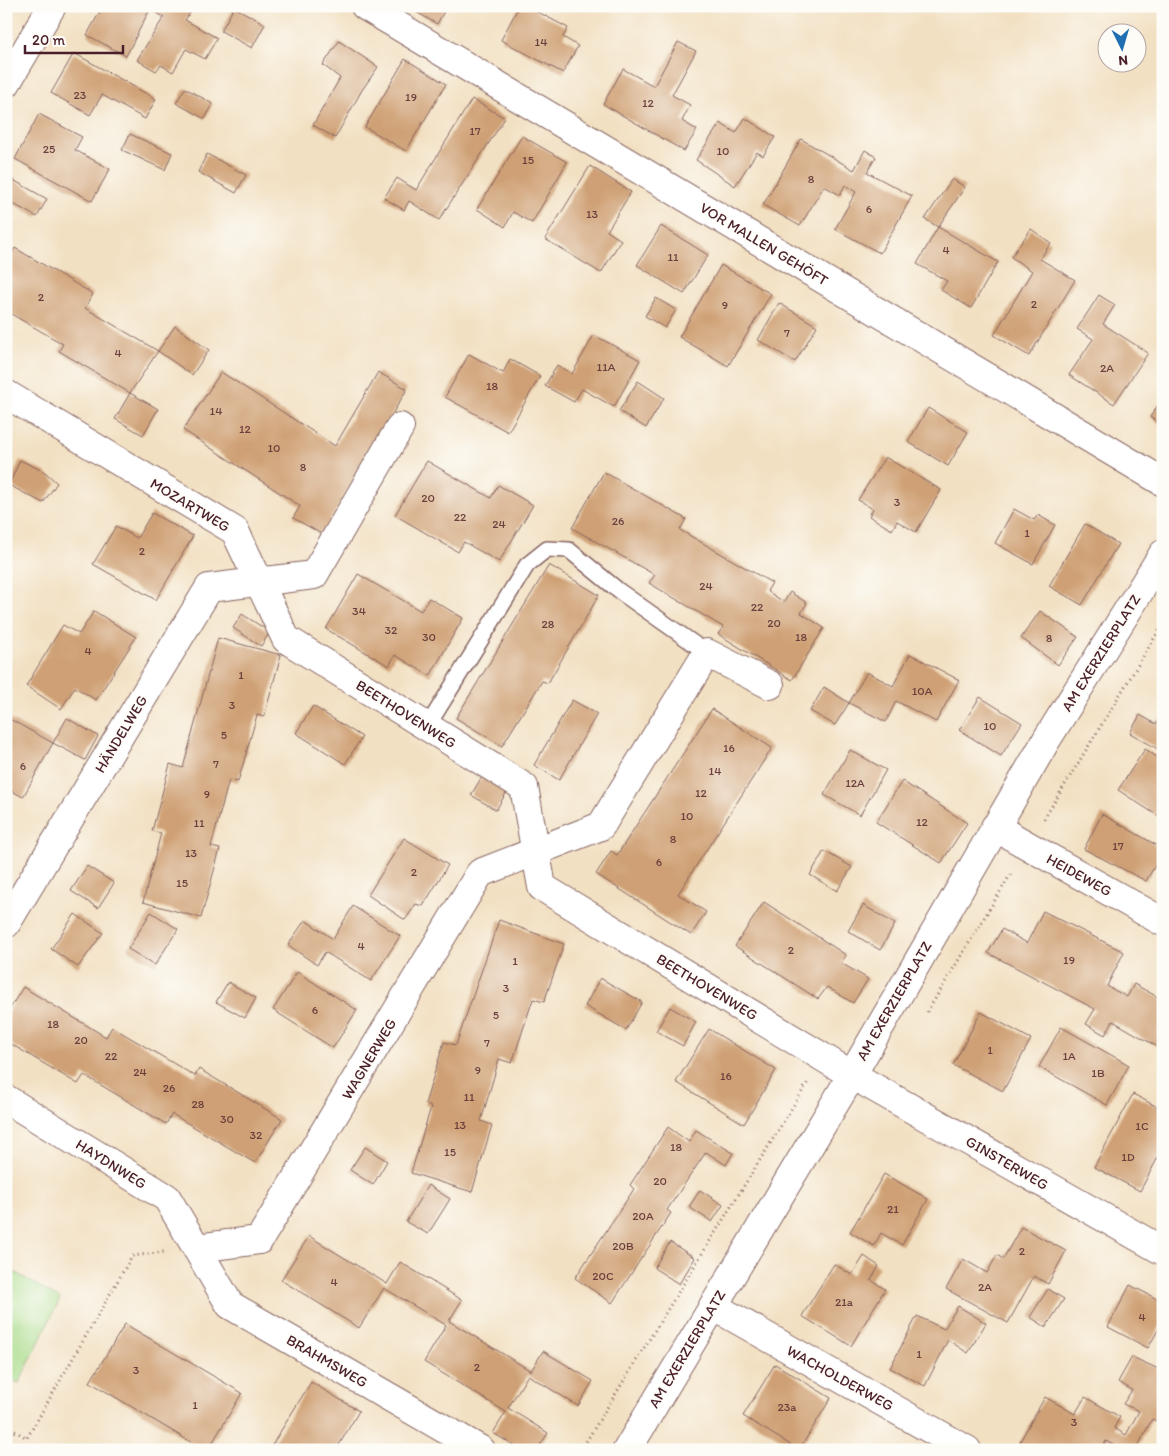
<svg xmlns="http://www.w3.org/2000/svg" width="1169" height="1456" font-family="Itim,sans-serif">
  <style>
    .green { fill: #a8db8a; stroke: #797d5a }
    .building { fill: #cfa074 }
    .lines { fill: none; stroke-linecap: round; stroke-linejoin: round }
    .lane-casing { stroke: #856360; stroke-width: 18 }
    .street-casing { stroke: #856360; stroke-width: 30 }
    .path { stroke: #856360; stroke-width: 3; stroke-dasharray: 1 4; stroke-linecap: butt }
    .lane { stroke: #fff; stroke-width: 15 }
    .street { stroke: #fff; stroke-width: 28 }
    .labels { text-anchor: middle; stroke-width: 4; stroke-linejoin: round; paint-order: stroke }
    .number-label { font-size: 12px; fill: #6b3f3d }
    .street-label { font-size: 15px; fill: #4a1f2b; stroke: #fdfcf7 }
  </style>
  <rect width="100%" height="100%" fill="#fdfcf7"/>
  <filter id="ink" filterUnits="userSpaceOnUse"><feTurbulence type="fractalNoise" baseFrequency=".02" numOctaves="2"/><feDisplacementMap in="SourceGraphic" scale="10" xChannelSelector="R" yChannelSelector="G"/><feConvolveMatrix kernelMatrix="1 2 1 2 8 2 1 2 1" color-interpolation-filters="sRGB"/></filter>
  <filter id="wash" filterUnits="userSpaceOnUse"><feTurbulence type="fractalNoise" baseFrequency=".0096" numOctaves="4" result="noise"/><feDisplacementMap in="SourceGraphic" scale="20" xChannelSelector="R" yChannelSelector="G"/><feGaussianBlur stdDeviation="1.12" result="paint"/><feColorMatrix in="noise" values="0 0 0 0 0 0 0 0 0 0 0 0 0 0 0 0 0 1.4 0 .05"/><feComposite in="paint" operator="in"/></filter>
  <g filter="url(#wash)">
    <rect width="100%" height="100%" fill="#f2e0c2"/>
    <path class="green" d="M13,1271L60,1299L19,1383L6,1378V1291Z"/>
    <g id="blocks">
      <g class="building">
        <path d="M103,6H195L185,20L217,38L205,59L186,49L173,72L161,65L156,71L137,60L164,17L150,9L126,56L87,35Z"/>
        <path d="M413,6H447L437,24L411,9Z"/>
        <path d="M519,6H538L536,11L568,28L563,37L578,46L563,73L501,40Z"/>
        <path d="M234,7L265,24L252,48L221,31Z"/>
        <path d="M339,41L378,67L362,90L335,138L313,125L340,78L323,65Z"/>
        <path d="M678,42L696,51L672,95L690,105L682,121L697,130L684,151L603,104L623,69L654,86Z"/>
        <path d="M74,53L156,99L145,119L102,95L90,115L51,93Z"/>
        <path d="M405,59L446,84L406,151L365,127Z"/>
        <path d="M185,88L213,104L205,119L176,103Z"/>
        <path d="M472,99L505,118L439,220L409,201L404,210L384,198L397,178L416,190Z"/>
        <path d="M39,114L82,137L75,150L110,169L92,201L15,159Z"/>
        <path d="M745,118L775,137L763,156L757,152L735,186L696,160L720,123L736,133Z"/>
        <path d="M130,134L172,153L165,170L122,150Z"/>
        <path d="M522,136L567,162L532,223L513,212L505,227L477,209Z"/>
        <path d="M801,139L854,170L865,150L876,157L867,172L912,196L880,253L835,229L856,192L845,185L840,195L824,186L800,226L763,205Z"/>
        <path d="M207,154L246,175L236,193L198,172Z"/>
        <path d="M590,166L631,192L607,231L621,240L601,273L545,239Z"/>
        <path d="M6,176L47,199L37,217L6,200Z"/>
        <path d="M952,179L965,187L938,227L925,219Z"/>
        <path d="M661,226L708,255L684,294L637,265Z"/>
        <path d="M938,227L998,262L971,308L941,290L947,281L917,264Z"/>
        <path d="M1031,229L1051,243L1040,259L1075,280L1029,356L994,335L1032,271L1011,257Z"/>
        <path d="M15,248L93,294L85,308L158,351L175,326L209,350L192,375L158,351L130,393L59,351L63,344L6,311V262Z"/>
        <path d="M721,265L771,294L728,366L679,337Z"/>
        <path d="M1099,295L1115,305L1103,324L1148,353L1114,404L1069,375L1093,339L1077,329Z"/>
        <path d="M656,298L676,310L665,328L645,316Z"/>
        <path d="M779,303L817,326L795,362L758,340Z"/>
        <path d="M594,335L640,360L614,407L582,389L574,402L545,386L557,365L572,374Z"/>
        <path d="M469,354L503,373L510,359L540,376L508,432L445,397Z"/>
        <path d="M221,372L335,446L378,372L407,389L322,534L293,518L300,506L183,430Z"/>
        <path d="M638,381L664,398L646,428L619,411Z"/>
        <path d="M130,393L158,409L143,435L115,419Z"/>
        <path d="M1163,398V426L1150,417Z"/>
        <path d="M928,408L968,432L948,466L908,442Z"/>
        <path d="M885,457L941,490L916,532L897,521L892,530L869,516L873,509L858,500Z"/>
        <path d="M20,460L45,472L57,483L43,503L9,485Z"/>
        <path d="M427,461L491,498L498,485L533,505L499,562L464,542L458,552L395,515Z"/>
        <path d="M604,472L686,519L680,530L772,583L767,591L784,602L790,592L807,603L801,613L824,628L792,680L718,634L723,627L649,583L655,575L572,528Z"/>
        <path d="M1014,509L1034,520L1038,515L1055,525L1033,564L995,543Z"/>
        <path d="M152,513L193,536L156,600L93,564L116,526L137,538Z"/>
        <path d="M1085,524L1118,544L1082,605L1049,586Z"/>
        <path d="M549,565L599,595L548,683L542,681L502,746L456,718Z"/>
        <path d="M358,574L421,611L429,598L463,618L430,676L395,655L389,666L326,629Z"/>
        <path d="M94,611L136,637L96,700L75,687L61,709L26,686L63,625L79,634Z"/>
        <path d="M1040,611L1078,637L1058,665L1021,638Z"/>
        <path d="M242,614L270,632L261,646L233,628Z"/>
        <path d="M218,638L281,655L264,717L257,715L238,782L229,780L211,847L220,849L201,918L143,902L161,833L152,831L170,764L183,768Z"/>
        <path d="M910,654L959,680L936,722L896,701L886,722L849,703L867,672L893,686Z"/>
        <path d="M824,687L849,703L835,725L810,711Z"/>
        <path d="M980,697L1022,723L1001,756L959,730Z"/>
        <path d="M572,700L597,714L559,780L534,765Z"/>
        <path d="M313,706L362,737L345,764L296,733Z"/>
        <path d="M712,709L772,748L678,894L706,912L691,935L596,874L611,851L617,855Z"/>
        <path d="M1163,714V752L1130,733L1140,715L1156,724Z"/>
        <path d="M6,717L53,743L23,797L6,788Z"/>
        <path d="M67,718L98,736L85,760L53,743Z"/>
        <path d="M1145,749L1163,761V808L1158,816L1118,790Z"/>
        <path d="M850,750L886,770L860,815L824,795Z"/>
        <path d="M486,770L511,785L496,810L471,795Z"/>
        <path d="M902,781L967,823L941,863L876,822Z"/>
        <path d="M1102,814L1163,849V852L1146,881L1084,849Z"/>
        <path d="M404,838L448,865L423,906L416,904L405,920L368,895Z"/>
        <path d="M824,851L852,867L837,891L810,875Z"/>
        <path d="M87,866L114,883L98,908L71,891Z"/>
        <path d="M764,902L846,955L841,963L868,979L853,1003L827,987L818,999L735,946Z"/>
        <path d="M863,905L895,924L880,950L848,931Z"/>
        <path d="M353,906L400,936L371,981L325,952L317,965L288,945L305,920L333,939Z"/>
        <path d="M1043,911L1124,952L1107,986L1127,997L1134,984L1163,1000V1050L1113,1021L1105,1035L1086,1024L1095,1009L988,953L1002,929L1027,943Z"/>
        <path d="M151,912L178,929L155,965L128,949Z"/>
        <path d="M75,914L103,933L78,967L51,949Z"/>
        <path d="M499,920L564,944L544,1002L533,999L512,1063L499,1059L481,1121L492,1125L472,1192L411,1173L431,1107L425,1104L444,1042L456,1045Z"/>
        <path d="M297,972L357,1010L333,1048L273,1010Z"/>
        <path d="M600,978L642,1002L626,1030L585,1006Z"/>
        <path d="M228,982L256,998L245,1018L216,1002Z"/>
        <path d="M23,987L106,1037L112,1027L195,1076L199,1069L282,1119L255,1163L172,1114L166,1124L84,1075L78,1084L6,1041V1015Z"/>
        <path d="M670,1007L696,1022L683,1046L656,1031Z"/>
        <path d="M981,1012L1031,1039L1003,1091L953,1065Z"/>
        <path d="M1061,1027L1129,1065L1107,1105L1039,1067Z"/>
        <path d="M709,1029L776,1070L744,1124L676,1082Z"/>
        <path d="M1133,1094L1163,1110V1148L1140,1191L1094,1167Z"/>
        <path d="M668,1127L689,1142L696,1130L733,1153L726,1165L706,1152L667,1210L671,1213L612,1303L575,1278L634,1189L630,1185Z"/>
        <path d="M365,1147L387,1161L373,1185L350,1170Z"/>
        <path d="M884,1174L928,1199L902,1245L881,1233L874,1246L850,1232Z"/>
        <path d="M428,1185L450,1199L428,1234L406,1222Z"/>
        <path d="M700,1190L723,1205L712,1222L689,1207Z"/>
        <path d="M1021,1227L1066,1251L1048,1284L1034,1276L1008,1323L946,1289L963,1259L987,1273L997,1255L1003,1259Z"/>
        <path d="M309,1236L387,1284L400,1262L462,1300L449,1321L531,1371L543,1351L593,1381L578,1406L528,1375L508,1408L548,1433L537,1450H521L493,1433L506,1412L424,1362L446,1325L384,1288L359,1328L281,1280Z"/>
        <path d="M670,1242L695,1258L679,1284L654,1268Z"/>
        <path d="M864,1256L879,1266L871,1280L885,1289L851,1346L802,1316L834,1264L852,1275Z"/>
        <path d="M1130,1285L1163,1302V1321L1148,1348L1108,1327Z"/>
        <path d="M1048,1289L1064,1299L1046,1327L1030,1317Z"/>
        <path d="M958,1306L986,1323L968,1353L948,1340L925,1386L890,1368L917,1316L944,1329Z"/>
        <path d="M125,1324L242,1393L208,1450H204L90,1382Z"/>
        <path d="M1132,1357L1163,1371V1410L1156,1421L1152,1419L1136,1450H1122L1106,1441L1101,1450H1032L1019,1443L1045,1397L1075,1414L1085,1397L1120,1417L1114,1428L1126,1435L1139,1411L1123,1404L1132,1390L1118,1382Z"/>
        <path d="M775,1364L831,1398L799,1450L743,1416Z"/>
        <path d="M311,1382L359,1411L336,1450H269Z"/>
      </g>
    </g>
  </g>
  <g filter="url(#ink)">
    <use href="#blocks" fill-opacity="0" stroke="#856360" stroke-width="1"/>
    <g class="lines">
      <defs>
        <path id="lane" d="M427,727L527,565L547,549L569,550L619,591L707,653"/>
        <g id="street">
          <path d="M365,6L1163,482"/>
          <path d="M6,84L52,6"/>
          <path d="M6,394L235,531L286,639L524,787L542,887L852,1075L1163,1251"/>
          <path d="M995,827L1163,922"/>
          <path d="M6,924L209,588L314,575L400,427"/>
          <path d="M6,1099L167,1198L230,1305L481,1450"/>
          <path d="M197,1248L259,1240L480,873L601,826L707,653L770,685"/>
          <path d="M713,1306L967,1450"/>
          <path d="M627,1450L852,1075L1047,739L1163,554"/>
        </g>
      </defs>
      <use href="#lane" class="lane-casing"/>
      <use href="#street" class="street-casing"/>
      <g class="path">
        <path d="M1044,819L1163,624"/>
        <path d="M927,1012L1012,872"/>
        <path d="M6,1426L27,1438L132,1256L164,1252"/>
        <path d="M581,1450L808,1082"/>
      </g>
      <use href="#lane" class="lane"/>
      <use href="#street" class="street"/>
    </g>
  </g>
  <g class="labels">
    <g class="number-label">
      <text x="541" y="46">14</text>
      <text x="80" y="99">23</text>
      <text x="411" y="101">19</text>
      <text x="648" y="107">12</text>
      <text x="475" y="135">17</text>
      <text x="49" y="153">25</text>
      <text x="723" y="155">10</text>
      <text x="528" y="164">15</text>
      <text x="811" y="183">8</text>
      <text x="869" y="213">6</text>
      <text x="592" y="218">13</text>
      <text x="946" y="254">4</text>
      <text x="673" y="261">11</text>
      <text x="41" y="301">2</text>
      <text x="1034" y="308">2</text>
      <text x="725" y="309">9</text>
      <text x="787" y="337">7</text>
      <text x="118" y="357">4</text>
      <text x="606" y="371">11A</text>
      <text x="1107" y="372">2A</text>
      <text x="492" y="390">18</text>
      <text x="216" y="415">14</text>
      <text x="245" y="433">12</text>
      <text x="274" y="452">10</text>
      <text x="303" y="471">8</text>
      <text x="428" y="502">20</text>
      <text x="897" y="506">3</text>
      <text x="460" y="521">22</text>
      <text x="618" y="525">26</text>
      <text x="499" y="528">24</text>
      <text x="1027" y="537">1</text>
      <text x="142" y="555">2</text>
      <text x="706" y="590">24</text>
      <text x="757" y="611">22</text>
      <text x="359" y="615">34</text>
      <text x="774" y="627">20</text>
      <text x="548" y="628">28</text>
      <text x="391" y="634">32</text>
      <text x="429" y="641">30</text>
      <text x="801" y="641">18</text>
      <text x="1049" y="642">8</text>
      <text x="88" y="655">4</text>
      <text x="241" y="679">1</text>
      <text x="922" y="695">10A</text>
      <text x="232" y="709">3</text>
      <text x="990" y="730">10</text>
      <text x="224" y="739">5</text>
      <text x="729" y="752">16</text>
      <text x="216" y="768">7</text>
      <text x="23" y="770">6</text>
      <text x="715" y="775">14</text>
      <text x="855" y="787">12A</text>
      <text x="701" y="797">12</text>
      <text x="207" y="798">9</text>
      <text x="687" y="820">10</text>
      <text x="922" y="826">12</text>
      <text x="199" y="827">11</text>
      <text x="673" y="843">8</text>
      <text x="1118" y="850">17</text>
      <text x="191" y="857">13</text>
      <text x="659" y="866">6</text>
      <text x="414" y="876">2</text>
      <text x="182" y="887">15</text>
      <text x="361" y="950">4</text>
      <text x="791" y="954">2</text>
      <text x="1069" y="964">19</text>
      <text x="515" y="965">1</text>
      <text x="506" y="992">3</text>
      <text x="315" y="1014">6</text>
      <text x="496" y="1019">5</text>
      <text x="53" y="1028">18</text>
      <text x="81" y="1044">20</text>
      <text x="487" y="1047">7</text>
      <text x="990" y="1054">1</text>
      <text x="111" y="1060">22</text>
      <text x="1069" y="1060">1A</text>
      <text x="478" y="1074">9</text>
      <text x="140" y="1076">24</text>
      <text x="1098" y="1077">1B</text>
      <text x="726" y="1080">16</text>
      <text x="169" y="1092">26</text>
      <text x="469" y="1101">11</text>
      <text x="198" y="1108">28</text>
      <text x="227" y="1123">30</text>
      <text x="460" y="1129">13</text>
      <text x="1142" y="1130">1C</text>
      <text x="256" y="1139">32</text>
      <text x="676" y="1151">18</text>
      <text x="450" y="1156">15</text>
      <text x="1128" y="1161">1D</text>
      <text x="660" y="1185">20</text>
      <text x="893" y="1213">21</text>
      <text x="643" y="1220">20A</text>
      <text x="623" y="1250">20B</text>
      <text x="1022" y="1255">2</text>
      <text x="603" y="1280">20C</text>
      <text x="334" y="1286">4</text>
      <text x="985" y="1291">2A</text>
      <text x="844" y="1306">21a</text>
      <text x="1142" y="1321">4</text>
      <text x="919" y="1358">1</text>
      <text x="477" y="1371">2</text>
      <text x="136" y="1374">3</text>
      <text x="195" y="1409">1</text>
      <text x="787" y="1411">23a</text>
      <text x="1074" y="1426">3</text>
    </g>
    <g class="street-label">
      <text transform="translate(764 244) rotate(31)" y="5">VOR MALLEN GEHÖFT</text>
      <text transform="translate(190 505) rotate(31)" y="5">MOZARTWEG</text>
      <text transform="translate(1101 653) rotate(-58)" y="5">AM EXERZIERPLATZ</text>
      <text transform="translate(406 714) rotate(32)" y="5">BEETHOVENWEG</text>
      <text transform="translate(121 734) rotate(-59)" y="5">HÄNDELWEG</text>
      <text transform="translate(1079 875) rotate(29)" y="5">HEIDEWEG</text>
      <text transform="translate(707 987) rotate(31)" y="5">BEETHOVENWEG</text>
      <text transform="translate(894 1001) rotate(-60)" y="5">AM EXERZIERPLATZ</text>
      <text transform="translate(369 1059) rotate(-59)" y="5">WAGNERWEG</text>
      <text transform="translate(1007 1163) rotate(30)" y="5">GINSTERWEG</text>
      <text transform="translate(111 1164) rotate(32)" y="5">HAYDNWEG</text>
      <text transform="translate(687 1349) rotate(-59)" y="5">AM EXERZIERPLATZ</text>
      <text transform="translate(327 1361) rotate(30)" y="5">BRAHMSWEG</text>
      <text transform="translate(840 1378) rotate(29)" y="5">WACHOLDERWEG</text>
    </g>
  </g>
  <rect width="1169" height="1456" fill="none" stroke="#fdfcf7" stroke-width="25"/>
  <g transform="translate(1122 48) rotate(175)"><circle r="24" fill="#fdfcf7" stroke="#b5a4a5"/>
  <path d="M0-4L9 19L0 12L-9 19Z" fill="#1f6fb2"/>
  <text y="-8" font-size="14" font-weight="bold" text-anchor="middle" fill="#4a1f2b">N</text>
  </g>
  <path d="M25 45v8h98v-8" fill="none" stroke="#4a1f2b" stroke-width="2.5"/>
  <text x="32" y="45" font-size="15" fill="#4a1f2b" stroke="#fdfcf7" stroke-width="4" paint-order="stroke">20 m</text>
</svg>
